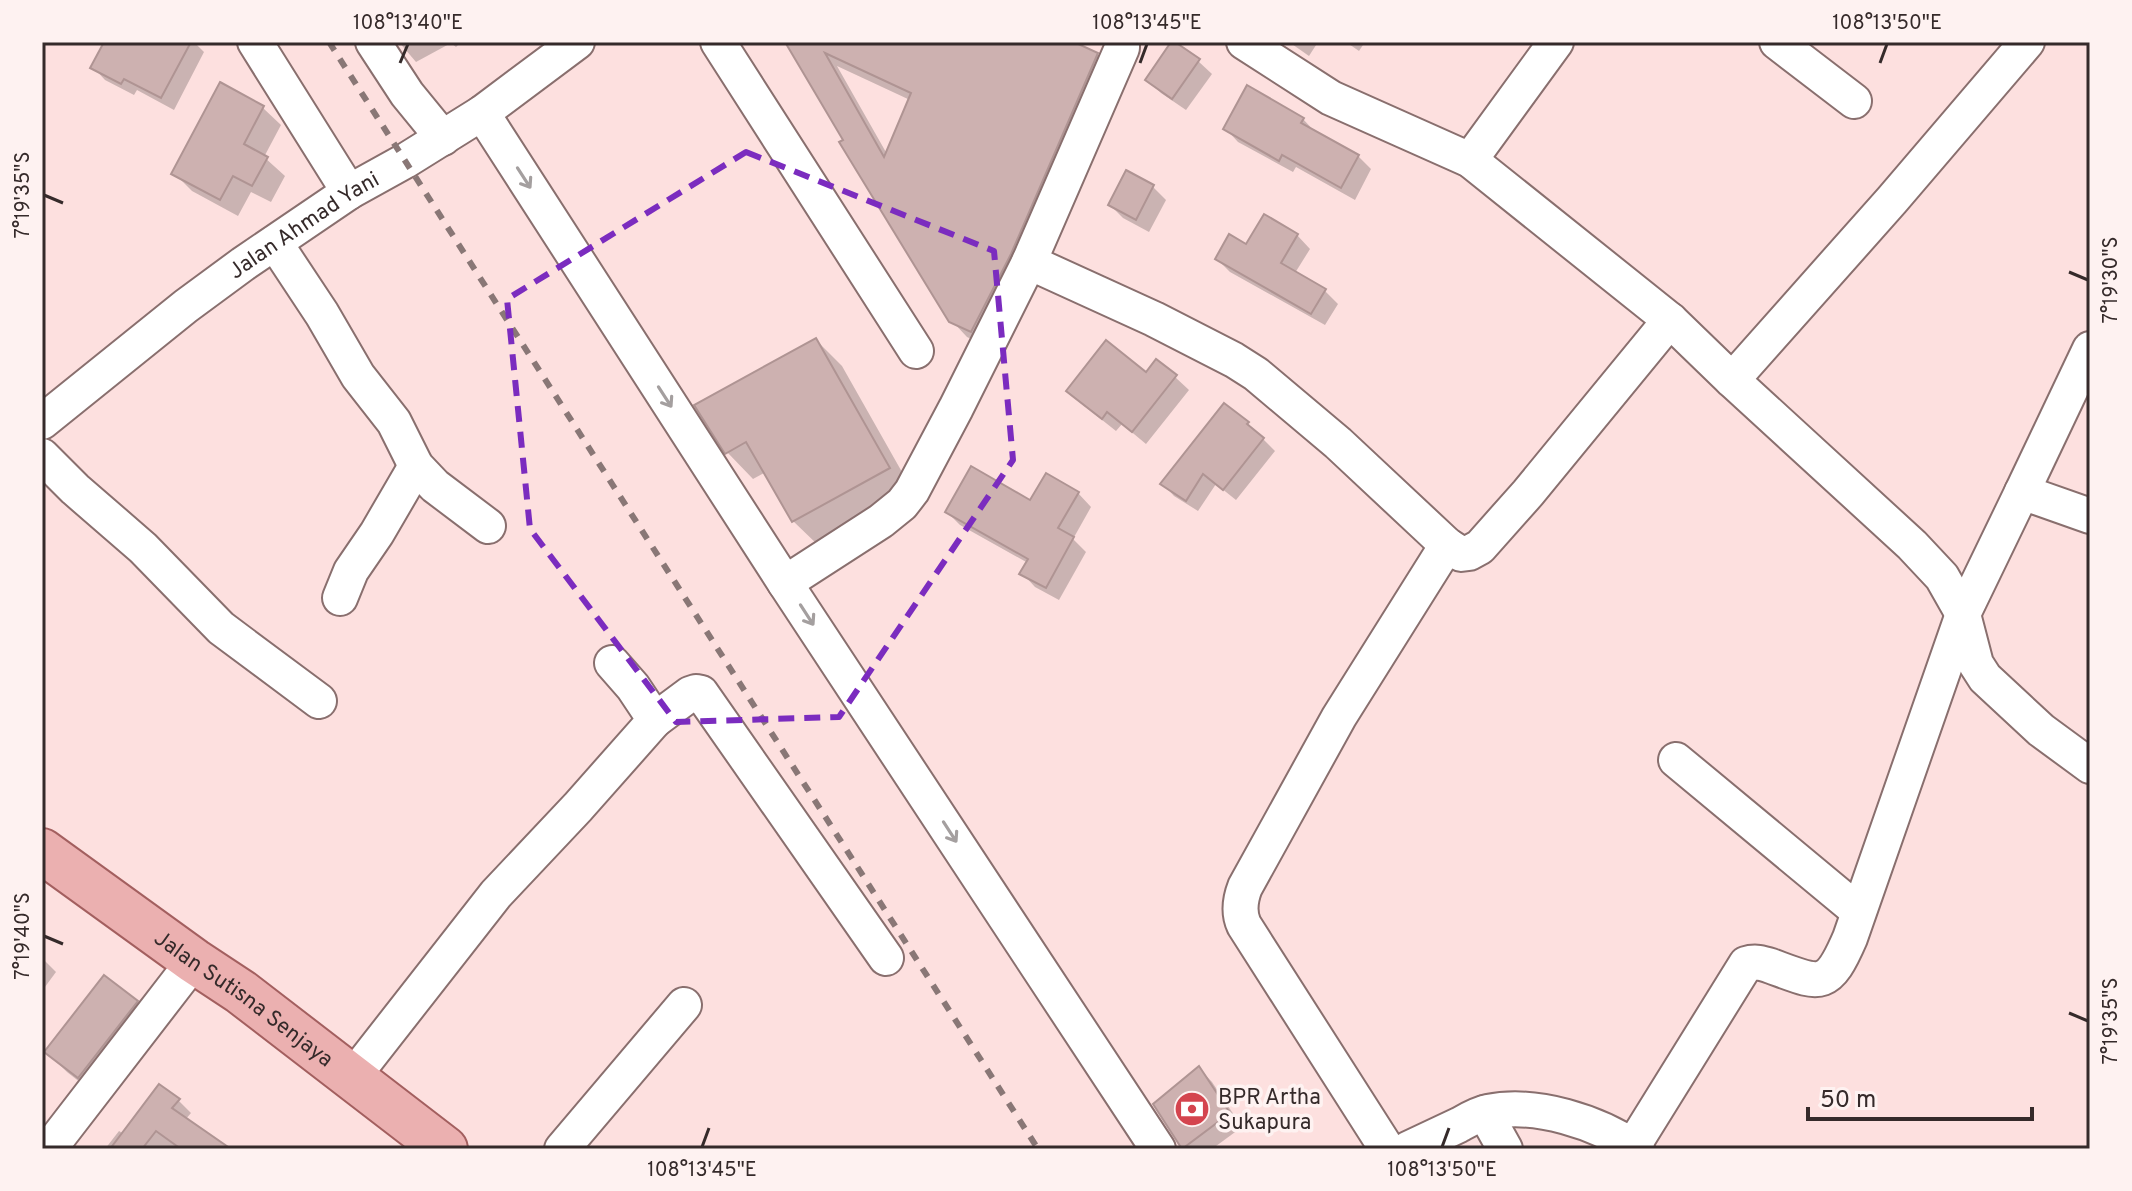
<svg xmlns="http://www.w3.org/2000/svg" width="2132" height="1191" font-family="Overpass,sans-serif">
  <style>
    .shadow { fill: #0003; fill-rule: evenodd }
    .building { fill: #cdb1b0; stroke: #af9493; stroke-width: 2; fill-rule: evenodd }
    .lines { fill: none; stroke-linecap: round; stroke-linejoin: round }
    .minor-casing { stroke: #896f6e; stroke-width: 38 }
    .major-casing { stroke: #a35f5f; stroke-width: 48 }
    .minor { stroke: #fff; stroke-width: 34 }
    .major { stroke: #ebb0b0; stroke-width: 44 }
    .rail { stroke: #897776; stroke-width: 6; stroke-dasharray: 10 10; stroke-linecap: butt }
    .oneway { stroke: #a49f9f }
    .marked { fill: none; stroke: #7b2cbf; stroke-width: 6; stroke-dasharray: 16 10; stroke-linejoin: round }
    .ticks { fill: none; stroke: #352a2a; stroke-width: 3 }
    .labels { text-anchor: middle; stroke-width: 7; stroke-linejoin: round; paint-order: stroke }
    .street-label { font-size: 22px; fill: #352a2a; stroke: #fef2f1 }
    .poi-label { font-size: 22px; fill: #352a2a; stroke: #fef2f1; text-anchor: start }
    .neatline { fill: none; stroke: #352a2a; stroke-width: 3 }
    .ticks-label { font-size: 20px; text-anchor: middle; fill: #352a2a }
  </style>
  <rect width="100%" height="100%" fill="#fde0df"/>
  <g class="shadow">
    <path d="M106,42H194L204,52L174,110L137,90L134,95L105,80L93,67Z"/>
    <path d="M399,42H461L456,47L451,43L416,62Z"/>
    <path d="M787,42H1069L1097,54L1113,70L988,347L967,337L951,320ZM837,66L910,100L887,154Z"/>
    <path d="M1289,42H1318L1309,56Z"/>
    <path d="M1346,42H1365L1359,51Z"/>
    <path d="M1198,61L1212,74L1186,110L1161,93L1148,80Z"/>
    <path d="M221,85L263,108L281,125L264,157L285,176L271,202L251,192L238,216L192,191L174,173Z"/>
    <path d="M1303,119L1317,134L1358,156L1371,169L1355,200L1296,167L1293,172L1238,142L1225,128Z"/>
    <path d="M1153,187L1166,200L1149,232L1123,218L1110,205Z"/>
    <path d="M1297,235L1310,249L1295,273L1325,291L1338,304L1325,325L1230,272L1217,259L1247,247Z"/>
    <path d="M816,340L842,366L915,495L820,547L793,521L766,472L753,479L727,452Z"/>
    <path d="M1147,374L1175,377L1189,390L1146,444L1122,424L1116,431L1082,404L1069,391Z"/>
    <path d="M1225,405L1248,424L1275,451L1236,500L1216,484L1198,511L1174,496L1163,484Z"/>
    <path d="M1078,493L1091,507L1073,539L1086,552L1059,600L1035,587L1022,573L1028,563L960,525L947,512L1031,503Z"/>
    <path d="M42,958L56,972L42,991Z"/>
    <path d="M137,1003L156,1022L99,1097L67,1072L47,1052Z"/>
    <path d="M1199,1068L1212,1082L1242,1127L1212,1149L1184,1147Z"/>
    <path d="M178,1100L191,1113L185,1120L222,1149H105L119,1131L124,1134Z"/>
  </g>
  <g class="building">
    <path d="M104,42H191L161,98L124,79L121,84L90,68Z"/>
    <path d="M785,42H1074L1098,53L1011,254L971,332L949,322L839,142L843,140ZM825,53L911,93L884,157Z"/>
    <path d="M1171,42H1175L1200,59L1172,99L1145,80Z"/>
    <path d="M220,82L264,106L244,144L268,157L252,186L233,176L220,200L171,174Z"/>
    <path d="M1247,85L1304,118L1301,123L1359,155L1341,188L1282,155L1279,161L1223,129Z"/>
    <path d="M1126,170L1154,185L1136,220L1108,205Z"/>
    <path d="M1264,214L1298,234L1281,263L1326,289L1311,314L1215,259L1229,234L1246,244Z"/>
    <path d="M816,338L890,468L792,522L746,442L725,454L694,405Z"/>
    <path d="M1106,340L1146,372L1156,359L1177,375L1132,432L1107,412L1102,419L1066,391Z"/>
    <path d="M1224,403L1249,422L1247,424L1264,438L1223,490L1203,474L1186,501L1160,484Z"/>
    <path d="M971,466L1030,500L1046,473L1079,492L1058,528L1074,537L1046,588L1019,574L1028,559L945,512Z"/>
    <path d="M104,975L138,1001L78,1078L44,1052Z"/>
    <path d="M1199,1066L1230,1113L1182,1149L1153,1104Z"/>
    <path d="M159,1084L180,1099L172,1108L231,1149H181L156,1131L142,1149H110Z"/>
  </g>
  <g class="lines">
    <defs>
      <g id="minor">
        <path d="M255,42L349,192"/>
        <path d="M373,42L407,94L443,138"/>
        <path d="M718,42L916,351"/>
        <path d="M1244,42L1331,98L1470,160L1670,320L1732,380L1912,545L1942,577L1963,614L1976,664L1985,678L2041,730L2090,766"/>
        <path d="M1777,42L1854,101"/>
        <path d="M482,113L785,583L1158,1149"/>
        <path d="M1470,160L1556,42"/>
        <path d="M275,243L322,314L358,376L394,422L416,466L435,486L488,526"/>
        <path d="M1029,262L1154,319L1234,360L1256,374L1338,443L1447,545L1461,554L1469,553L1480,547L1528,493L1670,320"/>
        <path d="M1732,380L1892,200L2027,42"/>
        <path id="s1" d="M42,422L186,306L243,264L349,192L405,161L482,113L577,42"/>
        <path d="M42,456L75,489L143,548L221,628L319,701"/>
        <path d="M2022,492L2090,349"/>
        <path d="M785,583L881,521L902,504L912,491L956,408L1029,262L1122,48V42"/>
        <path d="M340,598L351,571L377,533L416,466"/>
        <path d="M655,720L690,694L696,692L701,693L886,958"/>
        <path d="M1676,760L1858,911"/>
        <path d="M352,1078L496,894L578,807L655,720L633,687L612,663"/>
        <path d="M1485,1113L1505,1149"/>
        <path d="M1633,1146L1746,964C1755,961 1762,963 1771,966C1820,984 1827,991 1850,938L1963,614L2022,492L2090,516"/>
        <path d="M49,1149L194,961"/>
        <path d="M562,1149L684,1005"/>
        <path d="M1387,1149L1244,925C1238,912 1240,900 1245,887L1339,717L1447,545"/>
        <path d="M1408,1149C1425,1141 1442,1133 1459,1125C1468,1120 1478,1114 1488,1112C1536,1102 1597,1122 1637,1149"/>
      </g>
      <g id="major">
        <path id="s2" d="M42,851L194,961L241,992L445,1149"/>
      </g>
    </defs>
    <use href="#minor" class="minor-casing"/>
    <use href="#major" class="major-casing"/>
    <use href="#minor" class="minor"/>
    <use href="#major" class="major"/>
    <path class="rail" d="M329,42L1038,1149"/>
  </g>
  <defs><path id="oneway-shaft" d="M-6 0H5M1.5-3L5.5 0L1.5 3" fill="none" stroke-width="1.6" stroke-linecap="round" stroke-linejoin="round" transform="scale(2)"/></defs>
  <g class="oneway">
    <use href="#oneway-shaft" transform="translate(524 178) rotate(57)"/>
    <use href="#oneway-shaft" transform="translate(665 397) rotate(57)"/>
    <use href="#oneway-shaft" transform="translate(807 615) rotate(57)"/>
    <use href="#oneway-shaft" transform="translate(950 832) rotate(57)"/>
  </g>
  <path class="marked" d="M746,152L994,251L1013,460L839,717L676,722L530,529L507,299Z"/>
  <path class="ticks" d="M400,63L408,44M1140,63L1147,44M1880,63L1887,44M44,195L63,203M2069,272L2088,280M44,936L63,944M2069,1013L2088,1021M702,1147L709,1128M1442,1147L1449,1128"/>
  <defs>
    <symbol id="bank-disc" viewBox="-11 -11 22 22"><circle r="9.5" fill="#d4444e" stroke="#fef2f1"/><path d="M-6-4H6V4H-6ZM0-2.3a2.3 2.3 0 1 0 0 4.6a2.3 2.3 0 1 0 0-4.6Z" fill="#fff"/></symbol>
  </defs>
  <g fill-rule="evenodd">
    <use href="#bank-disc" x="1172" y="1089" width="40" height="40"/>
  </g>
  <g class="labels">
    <g class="street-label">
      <text dy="8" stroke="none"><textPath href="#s1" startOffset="328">Jalan Ahmad Yani</textPath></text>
      <text dy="8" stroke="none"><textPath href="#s2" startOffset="250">Jalan Sutisna Senjaya</textPath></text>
    </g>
    <g class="poi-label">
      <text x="1218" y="1104">BPR Artha<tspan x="1218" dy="25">Sukapura</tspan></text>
    </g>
  </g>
  <rect width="2132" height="1191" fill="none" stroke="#fef2f1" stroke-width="88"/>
  <path d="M1808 1107v12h224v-12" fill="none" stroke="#352a2a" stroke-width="4"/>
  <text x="1820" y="1107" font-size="24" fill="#352a2a" stroke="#fef2f1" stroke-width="6" paint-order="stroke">50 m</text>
  <rect x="44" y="44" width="2044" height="1103" class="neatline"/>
  <g class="ticks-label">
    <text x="408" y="29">108°13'40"E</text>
    <text x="1147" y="29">108°13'45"E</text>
    <text x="1887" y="29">108°13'50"E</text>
    <text transform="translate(22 195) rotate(-90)" y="7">7°19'35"S</text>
    <text transform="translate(2110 280) rotate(-90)" y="7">7°19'30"S</text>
    <text transform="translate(22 936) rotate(-90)" y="7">7°19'40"S</text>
    <text transform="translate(2110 1021) rotate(-90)" y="7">7°19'35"S</text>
    <text x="702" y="1176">108°13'45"E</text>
    <text x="1442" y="1176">108°13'50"E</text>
  </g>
</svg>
